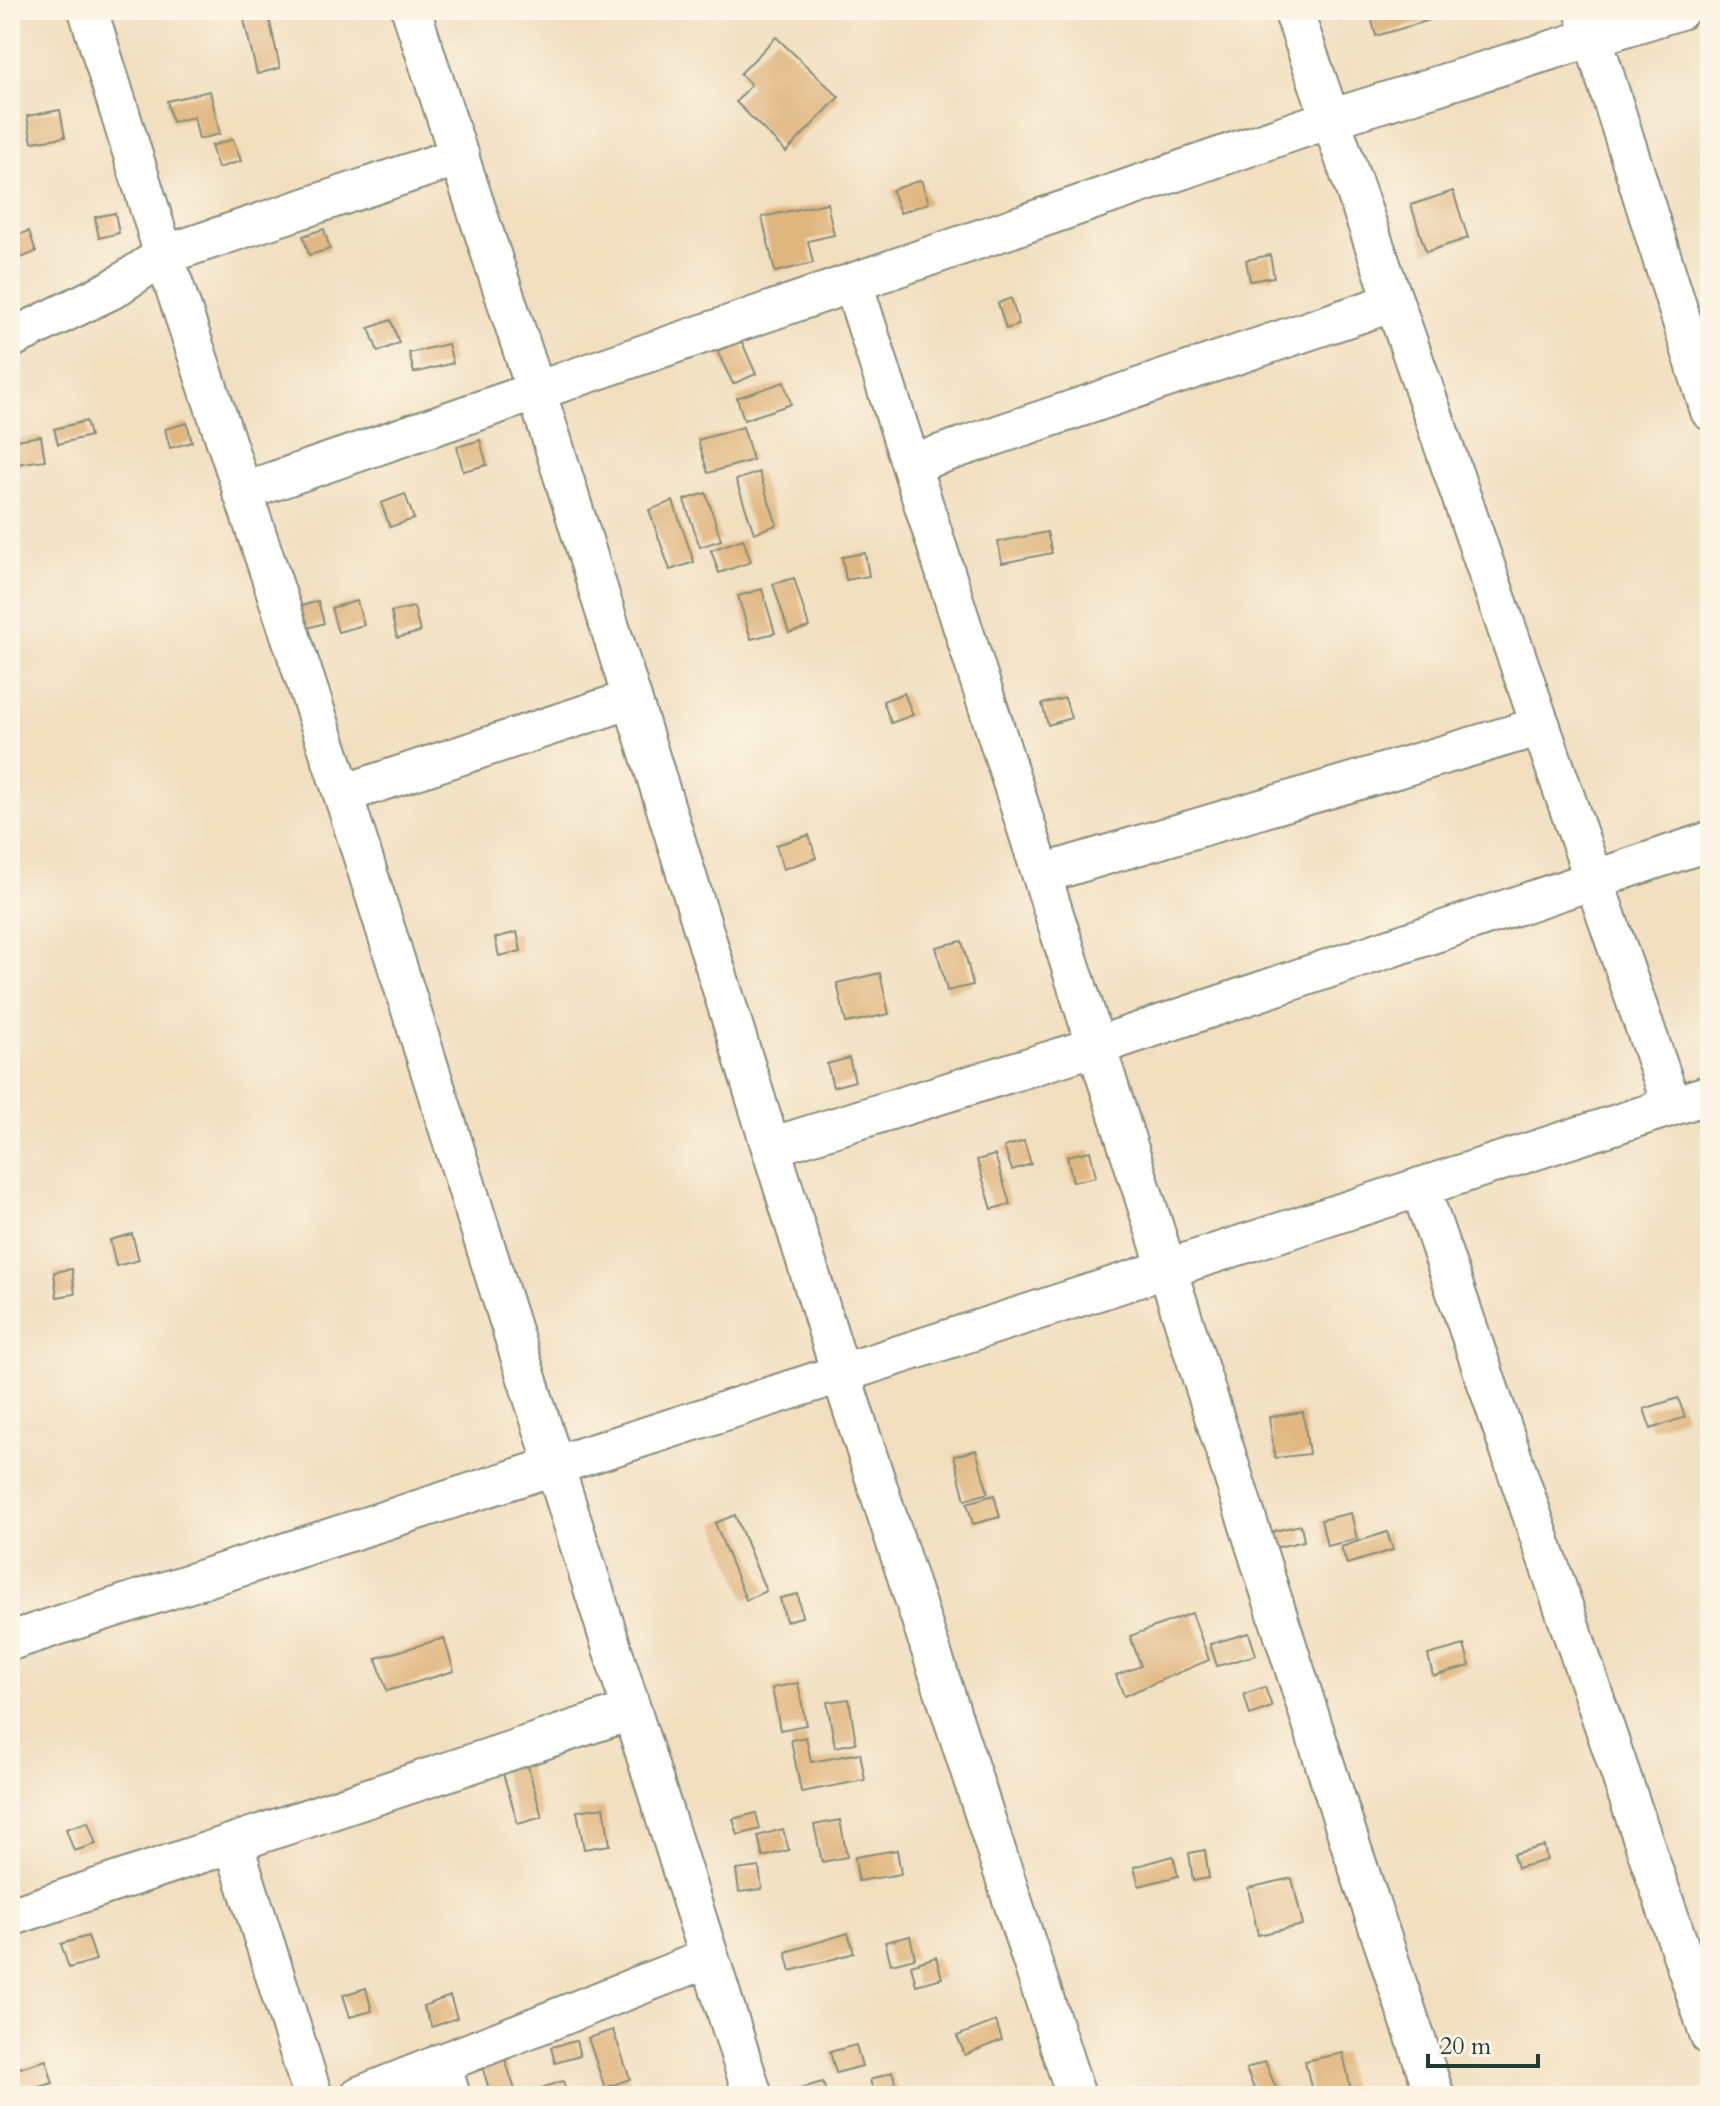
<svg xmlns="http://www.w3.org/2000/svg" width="1720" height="2106" font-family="Cardo,serif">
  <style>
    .building { fill: #e0b67f }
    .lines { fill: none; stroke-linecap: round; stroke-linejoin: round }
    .minor-casing { stroke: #888e7a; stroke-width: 42 }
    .minor { stroke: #fff; stroke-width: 38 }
  </style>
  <rect width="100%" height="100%" fill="#fcf5e5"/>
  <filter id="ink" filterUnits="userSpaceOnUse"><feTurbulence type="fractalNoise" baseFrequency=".0125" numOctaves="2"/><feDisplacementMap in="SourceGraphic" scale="16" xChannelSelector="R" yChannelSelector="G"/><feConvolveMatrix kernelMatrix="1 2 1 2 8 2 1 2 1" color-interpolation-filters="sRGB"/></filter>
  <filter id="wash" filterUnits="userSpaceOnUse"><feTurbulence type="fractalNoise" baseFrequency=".006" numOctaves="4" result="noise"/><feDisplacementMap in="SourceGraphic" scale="32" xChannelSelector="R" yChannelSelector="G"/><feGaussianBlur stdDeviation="1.8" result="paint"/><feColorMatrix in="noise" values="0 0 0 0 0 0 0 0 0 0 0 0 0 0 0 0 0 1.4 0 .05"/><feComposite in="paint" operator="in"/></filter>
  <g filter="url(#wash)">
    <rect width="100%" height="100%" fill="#f1dfbf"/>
    <g id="blocks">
      <g class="building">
        <path d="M1337,10H1427L1430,20L1376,36L1370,13L1340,21Z"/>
        <path d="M268,13L280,68L257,74L244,20Z"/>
        <path d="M776,37L839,97L786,152L736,102L751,85L740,74Z"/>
        <path d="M210,91L220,134L199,139L194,117L172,122L167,101Z"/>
        <path d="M60,110L65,137L32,142L27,116Z"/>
        <path d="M233,139L241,161L218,168L211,146Z"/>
        <path d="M921,180L929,203L900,213L892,190Z"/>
        <path d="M1453,191L1468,238L1426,252L1411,205Z"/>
        <path d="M827,203L834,235L808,241L813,263L775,272L762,217Z"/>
        <path d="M115,213L119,233L99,238L95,217Z"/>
        <path d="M324,229L330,249L309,255L303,236Z"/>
        <path d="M29,231L36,252L10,262V238Z"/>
        <path d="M1270,255L1274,277L1250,281L1246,260Z"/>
        <path d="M1011,298L1019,325L1006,329L998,303Z"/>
        <path d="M391,320L399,343L378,352L369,328Z"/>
        <path d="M741,340L756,374L733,384L717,351Z"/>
        <path d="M448,344L453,363L414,373L409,353Z"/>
        <path d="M784,382L791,404L744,420L737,398Z"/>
        <path d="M86,421L90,436L58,444L54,429Z"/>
        <path d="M187,423L192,442L170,448L165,429Z"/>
        <path d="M743,427L753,460L708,473L698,440Z"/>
        <path d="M41,436L45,460L10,465V441Z"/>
        <path d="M480,440L487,465L463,471L457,447Z"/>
        <path d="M759,472L777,525L754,533L736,480Z"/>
        <path d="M706,493L721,540L700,547L684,500Z"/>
        <path d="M405,494L414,519L390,527L381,503Z"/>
        <path d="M673,501L694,562L670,570L649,510Z"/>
        <path d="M1047,532L1052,553L1002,563L998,542Z"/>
        <path d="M743,539L751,562L719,573L711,550Z"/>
        <path d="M865,553L869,576L846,580L842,557Z"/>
        <path d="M794,578L809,627L789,633L773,584Z"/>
        <path d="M762,589L775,633L751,639L738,596Z"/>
        <path d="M318,601L324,623L302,630L295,608Z"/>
        <path d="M357,601L364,625L338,632L331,608Z"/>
        <path d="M414,607L420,632L397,638L391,612Z"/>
        <path d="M904,693L913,715L891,723L883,701Z"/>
        <path d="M1065,698L1071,718L1048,725L1042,704Z"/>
        <path d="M809,835L816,858L783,869L776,845Z"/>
        <path d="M517,932L521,951L499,956L495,938Z"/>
        <path d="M962,941L973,985L947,991L936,947Z"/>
        <path d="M880,973L889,1014L846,1023L837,983Z"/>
        <path d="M849,1058L855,1081L833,1087L827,1064Z"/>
        <path d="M1024,1141L1031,1164L1012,1170L1004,1147Z"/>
        <path d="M1090,1151L1096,1177L1073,1182L1067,1156Z"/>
        <path d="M995,1155L1010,1204L992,1209L977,1160Z"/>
        <path d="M132,1234L139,1260L116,1266L110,1240Z"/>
        <path d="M72,1269L75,1294L57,1297L54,1272Z"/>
        <path d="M1678,1398L1685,1417L1651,1429L1644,1409Z"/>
        <path d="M1303,1412L1309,1454L1275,1458L1269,1417Z"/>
        <path d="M976,1450L988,1493L965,1500L954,1456Z"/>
        <path d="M994,1495L1000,1517L973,1524L967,1503Z"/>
        <path d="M1351,1513L1357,1539L1327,1546L1321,1520Z"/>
        <path d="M735,1515L766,1591L746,1600L715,1523Z"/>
        <path d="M1301,1525L1304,1541L1274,1548L1270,1532Z"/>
        <path d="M1387,1532L1393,1550L1347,1564L1341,1547Z"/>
        <path d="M798,1594L802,1617L786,1621L780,1598Z"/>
        <path d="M1192,1613L1209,1660L1124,1696L1116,1675L1141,1666L1130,1636Z"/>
        <path d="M1249,1633L1256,1655L1217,1666L1210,1644Z"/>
        <path d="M444,1638L454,1671L387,1691L376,1658Z"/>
        <path d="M1464,1645L1470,1666L1433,1676L1428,1655Z"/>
        <path d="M798,1683L806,1725L780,1730L772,1688Z"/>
        <path d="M1265,1687L1272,1707L1250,1715L1244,1694Z"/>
        <path d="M849,1699L856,1743L835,1747L827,1702Z"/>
        <path d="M806,1737L811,1762L860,1753L865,1780L801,1792L791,1740Z"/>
        <path d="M527,1763L542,1817L518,1824L502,1770Z"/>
        <path d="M604,1807L610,1845L584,1849L577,1811Z"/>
        <path d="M756,1813L760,1829L738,1835L733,1819Z"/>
        <path d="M840,1820L847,1857L822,1862L814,1825Z"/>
        <path d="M88,1822L96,1844L74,1851L66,1829Z"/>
        <path d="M783,1829L789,1850L763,1857L758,1836Z"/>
        <path d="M1544,1846L1547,1860L1517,1868L1513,1854Z"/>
        <path d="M897,1850L901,1874L858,1881L855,1857Z"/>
        <path d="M1205,1850L1209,1878L1193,1881L1189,1853Z"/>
        <path d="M1173,1856L1178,1876L1139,1886L1134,1867Z"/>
        <path d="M759,1867L762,1889L739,1892L736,1870Z"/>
        <path d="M1292,1878L1303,1925L1258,1935L1248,1888Z"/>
        <path d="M848,1933L854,1953L791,1971L786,1952Z"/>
        <path d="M88,1936L96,1960L69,1968L61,1944Z"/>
        <path d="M910,1936L915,1958L891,1964L885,1942Z"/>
        <path d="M936,1957L942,1978L916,1985L911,1965Z"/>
        <path d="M366,1988L372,2011L350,2017L343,1995Z"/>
        <path d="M450,1996L457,2018L432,2027L423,2006Z"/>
        <path d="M996,2021L1002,2040L965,2055L957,2036Z"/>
        <path d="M613,2030L630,2079L605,2088L588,2038Z"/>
        <path d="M576,2041L580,2056L555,2063L551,2047Z"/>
        <path d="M856,2045L862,2066L836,2073L830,2052Z"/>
        <path d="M1343,2053L1351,2090L1313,2096L1305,2061Z"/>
        <path d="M505,2059L517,2096H491L482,2066Z"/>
        <path d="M46,2060L53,2083L17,2093L10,2071Z"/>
        <path d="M1265,2061L1279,2096H1257L1246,2069Z"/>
        <path d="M892,2072L900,2096H875L870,2080Z"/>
        <path d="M563,2081L568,2096H520V2095Z"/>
        <path d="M823,2082L827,2096H804L801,2088Z"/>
        <path d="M1183,2086L1186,2096H1163L1162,2091Z"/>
      </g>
    </g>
  </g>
  <g filter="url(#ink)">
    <use href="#blocks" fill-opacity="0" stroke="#888e7a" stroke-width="2"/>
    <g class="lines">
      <defs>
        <g id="minor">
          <path d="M88,10L164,255L343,794L753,2096"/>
          <path d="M411,10L552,440L841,1374L1076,2096"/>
          <path d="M1293,10L1672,1106"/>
          <path d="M1584,10L1710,411"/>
          <path d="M853,283L1351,1846L1435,2096"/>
          <path d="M10,339L113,289L164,255L460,156"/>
          <path d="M911,464L1394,302"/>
          <path d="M242,492L1330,119L1680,10"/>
          <path d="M343,794L632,699"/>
          <path d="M1042,874L1541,726"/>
          <path d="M771,1147L1097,1046L1710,841"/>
          <path d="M1420,1187L1710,2036"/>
          <path d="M10,1641L1710,1094"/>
          <path d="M234,1845L313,2096"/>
          <path d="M10,1917L630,1711"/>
          <path d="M441,2063L451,2096"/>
          <path d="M359,2096L709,1958"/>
        </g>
      </defs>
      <use href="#minor" class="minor-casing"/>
      <use href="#minor" class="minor"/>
    </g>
  </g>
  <rect width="1720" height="2106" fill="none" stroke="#fcf5e5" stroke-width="40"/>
  <path d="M1428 2054v12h110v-12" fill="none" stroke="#1f3d34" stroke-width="4"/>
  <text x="1440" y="2054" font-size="24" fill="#1f3d34" stroke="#fcf5e5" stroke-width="6" paint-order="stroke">20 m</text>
</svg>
